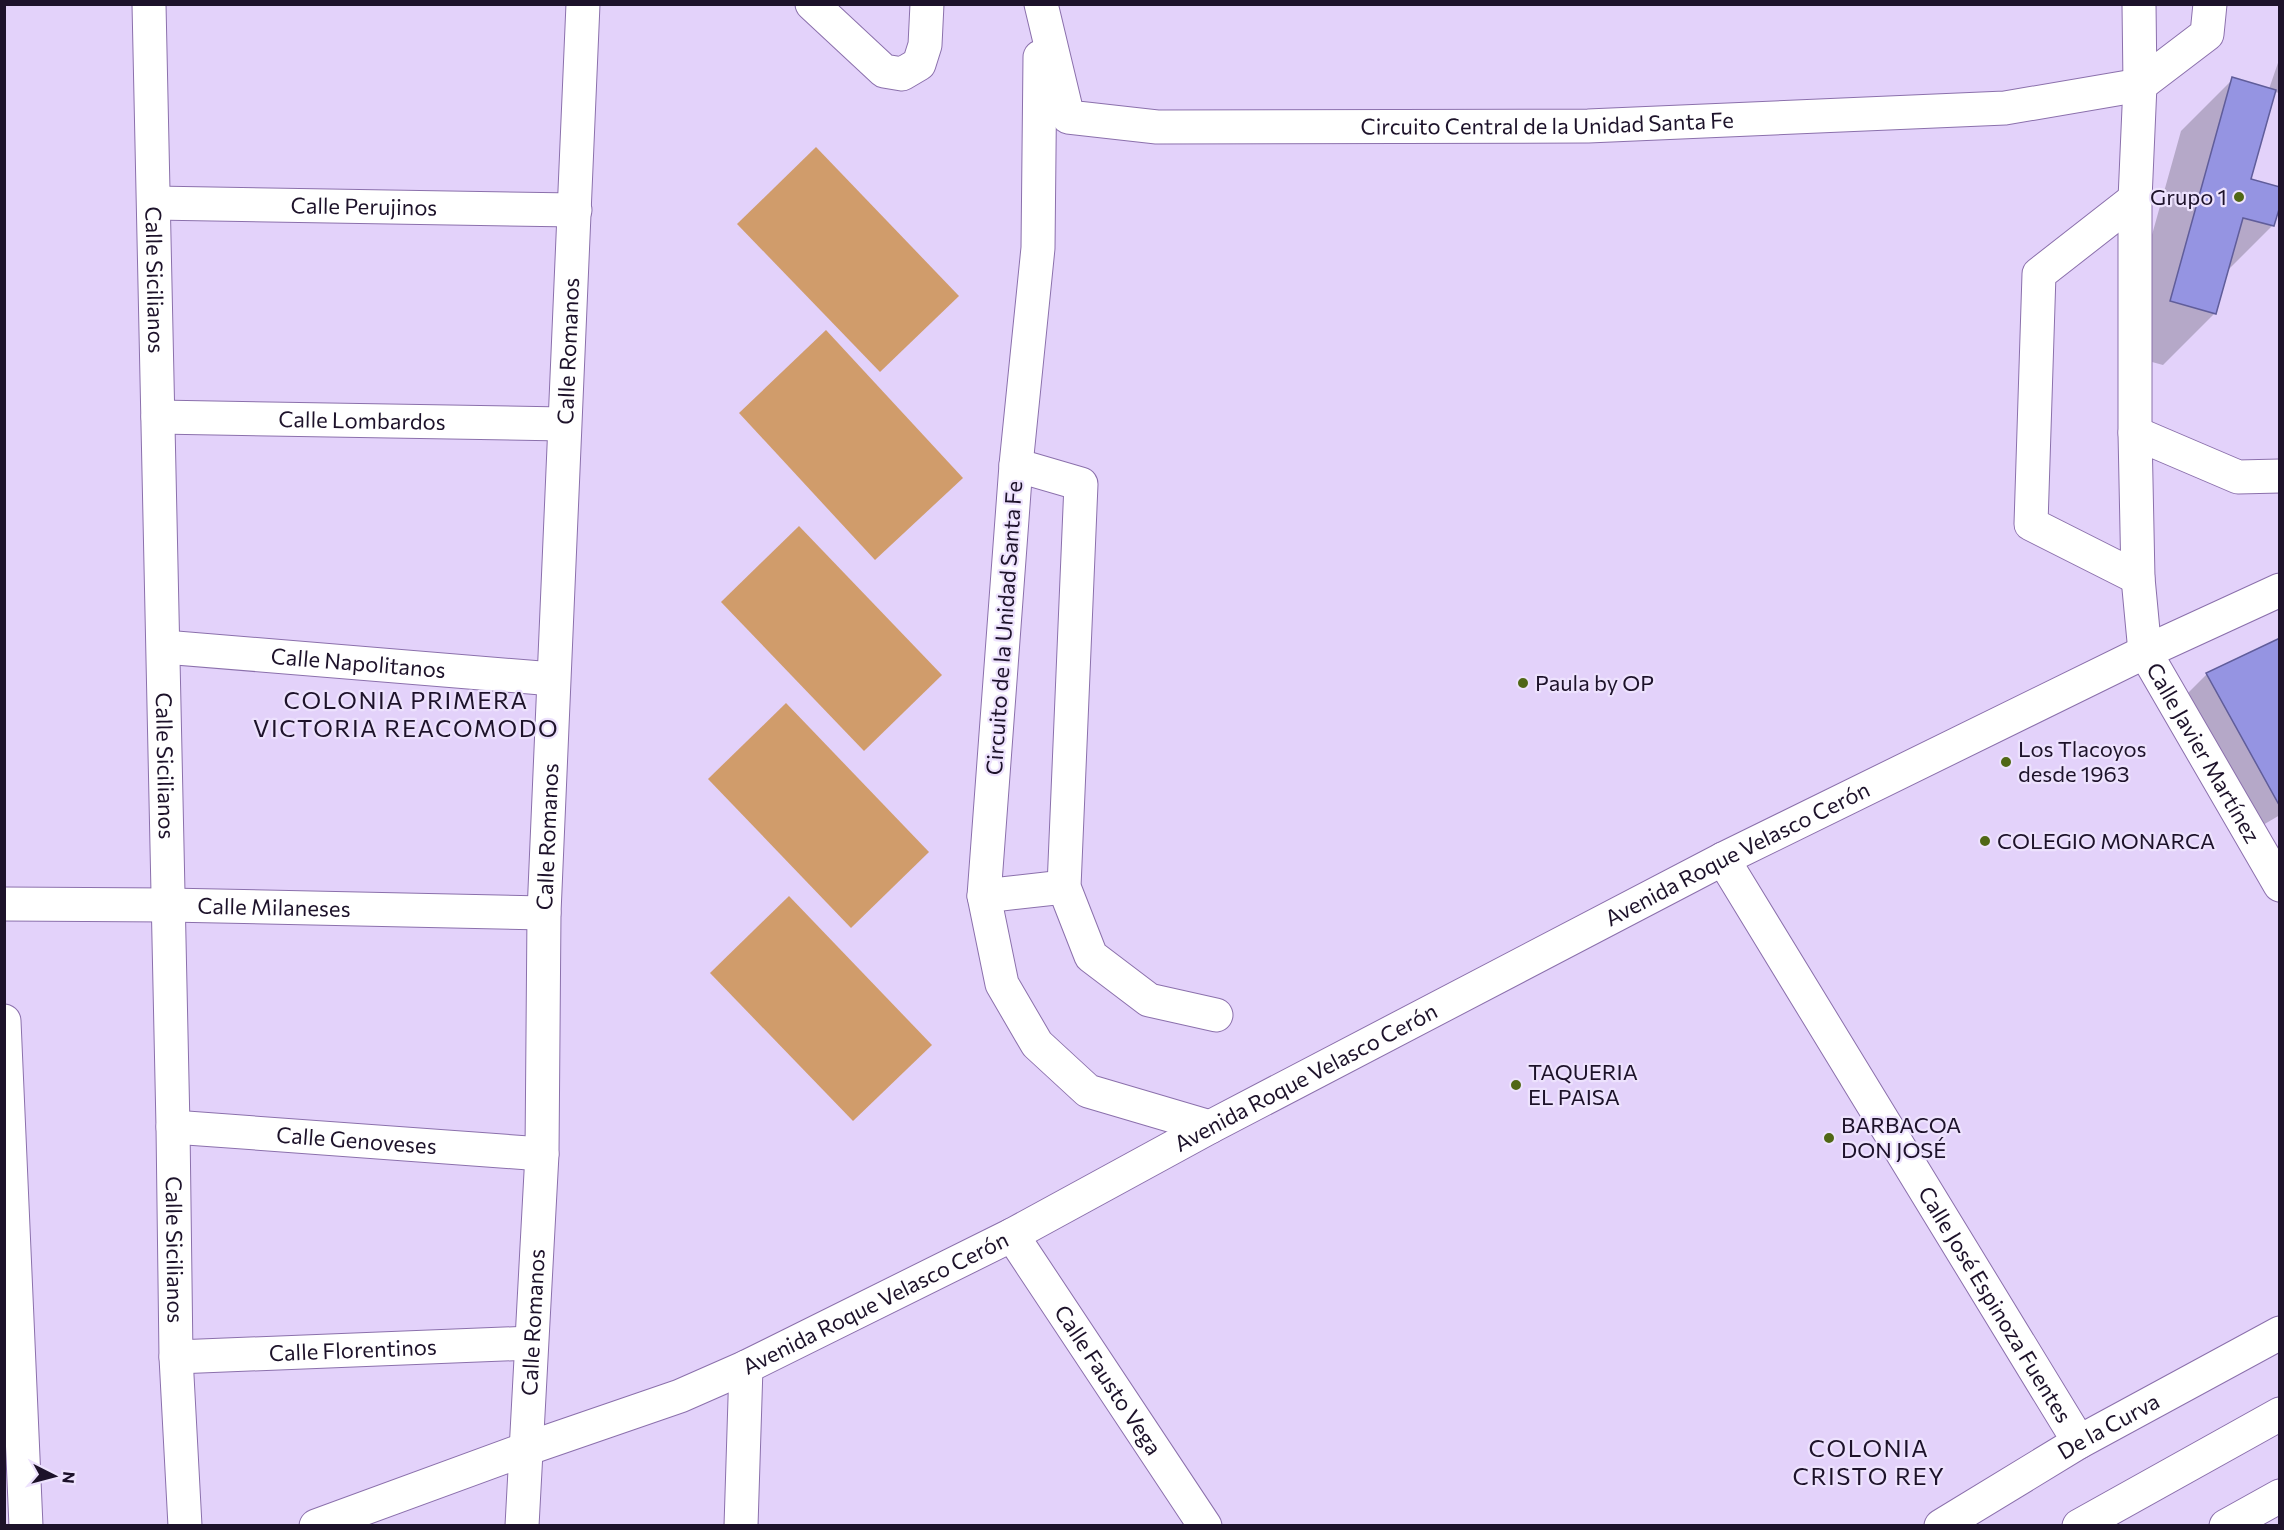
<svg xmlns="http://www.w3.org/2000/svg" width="2284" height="1530" font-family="Commissioner,sans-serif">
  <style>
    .green { fill: #d09c6b }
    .shadow { fill: #0003 }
    .building { fill: #9594e2; stroke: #605d9a; stroke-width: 1.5 }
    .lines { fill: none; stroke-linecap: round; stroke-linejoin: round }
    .minor-casing { stroke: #8b70ac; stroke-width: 35 }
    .major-casing { stroke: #8b70ac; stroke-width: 35 }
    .minor { stroke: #fff; stroke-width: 33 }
    .major { stroke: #fff; stroke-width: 33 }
    .poi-dot { fill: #506715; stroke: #ede2fd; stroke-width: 2 }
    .labels { text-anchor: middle; stroke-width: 4.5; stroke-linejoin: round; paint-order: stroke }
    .street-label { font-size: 22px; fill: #1d122a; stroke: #ede2fd }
    .poi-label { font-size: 22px; fill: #1d122a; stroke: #ede2fd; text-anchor: start }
    .neighbourhood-label { font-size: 24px; letter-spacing: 1.5px; fill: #1d122a; stroke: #ede2fd }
  </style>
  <rect width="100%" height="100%" fill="#e3d2fa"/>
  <g class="green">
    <path d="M816,147L959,296L880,372L737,224Z"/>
    <path d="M826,330L963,478L875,560L739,413Z"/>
    <path d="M799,526L942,675L864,751L721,602Z"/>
    <path d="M786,703L929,852L851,928L708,779Z"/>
    <path d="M789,896L932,1045L853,1121L710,973Z"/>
  </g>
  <g class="shadow">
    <path d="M2280,57V93L2274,92L2249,180L2272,226L2227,271L2215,313L2163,365L2119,353L2181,131L2233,79L2269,89Z"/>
    <path d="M2280,639V815L2239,839L2169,712L2207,674Z"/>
  </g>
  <g class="building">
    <path d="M2232,77L2276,90L2251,179L2280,187V206L2274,226L2243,218L2216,314L2170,301Z"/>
    <path d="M2280,638V801L2278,803L2206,673Z"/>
  </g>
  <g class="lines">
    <defs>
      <g id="minor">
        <path id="s1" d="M149,4L173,1127L176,1357L185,1526"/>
        <path d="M812,4L884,71L902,74L919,64L925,45L927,4"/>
        <path id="s2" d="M1041,4L1068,117L1157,127L1588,126L2005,108L2140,85L2207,34L2210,4"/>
        <path id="s3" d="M2139,4L2140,85L2135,199V433L2138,578L2145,652L2280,885"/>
        <path d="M1040,57L1038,248L1016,465L984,896L1002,984L1037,1044L1088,1091L1210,1127"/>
        <path d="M2135,199L2039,274L2031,524L2138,578"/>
        <path id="s4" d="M154,203L575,210"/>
        <path id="s5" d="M158,417L564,424"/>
        <path d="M2135,433L2238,477L2280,476"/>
        <path d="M1016,465L1081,484L1064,887L1091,956L1149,1000L1216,1015"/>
        <path id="s6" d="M164,647L553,679"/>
        <path id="s7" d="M1723,859L2079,1442"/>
        <path d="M984,896L1064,887"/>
        <path id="s8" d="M4,904L168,905L544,913"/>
        <path d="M4,1021L26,1526"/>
        <path id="s9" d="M173,1127L542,1154"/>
        <path id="s10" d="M1012,1235L1205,1526"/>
        <path id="s11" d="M176,1357L531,1343"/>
        <path id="s12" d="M316,1526L526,1449L680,1396L746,1367L1012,1235L1210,1127L1723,859L2145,652L2280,590"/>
        <path id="s13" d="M522,1526L542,1154L544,913L583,4"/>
        <path d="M741,1526L746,1367"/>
        <path id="s14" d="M1941,1526L2079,1442L2280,1333"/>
      </g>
      <g id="major">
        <path d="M2079,1526L2280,1414"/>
        <path d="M2226,1526L2280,1496"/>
      </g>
    </defs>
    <use href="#minor" class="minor-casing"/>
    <use href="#major" class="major-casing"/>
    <use href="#minor" class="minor"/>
    <use href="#major" class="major"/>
  </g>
  <g class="poi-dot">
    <circle cx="2239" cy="197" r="6"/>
    <circle cx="1523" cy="683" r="6"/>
    <circle cx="2006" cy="762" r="6"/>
    <circle cx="1985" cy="841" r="6"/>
    <circle cx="1516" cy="1085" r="6"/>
    <circle cx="1829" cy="1138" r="6"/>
  </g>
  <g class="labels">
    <g class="street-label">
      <text dy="8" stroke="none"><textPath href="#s2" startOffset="596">Circuito Central de la Unidad Santa Fe</textPath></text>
      <text dy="8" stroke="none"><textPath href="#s4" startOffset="210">Calle Perujinos</textPath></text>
      <text dy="8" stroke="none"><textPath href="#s1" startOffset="276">Calle Sicilianos</textPath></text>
      <text dy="8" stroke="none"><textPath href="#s13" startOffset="1176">Calle Romanos</textPath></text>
      <text dy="8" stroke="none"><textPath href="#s5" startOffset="204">Calle Lombardos</textPath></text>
      <text transform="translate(1004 628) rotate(-86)" y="8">Circuito de la Unidad Santa Fe</text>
      <text dy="8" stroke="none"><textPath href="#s6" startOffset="195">Calle Napolitanos</textPath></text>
      <text dy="8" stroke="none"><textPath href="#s3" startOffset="765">Calle Javier Martínez</textPath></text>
      <text dy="8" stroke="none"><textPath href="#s1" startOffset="762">Calle Sicilianos</textPath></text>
      <text dy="8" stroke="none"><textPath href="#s13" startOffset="690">Calle Romanos</textPath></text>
      <text dy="8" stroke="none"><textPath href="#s12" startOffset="1575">Avenida Roque Velasco Cerón</textPath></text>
      <text dy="8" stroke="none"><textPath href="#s8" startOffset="270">Calle Milaneses</textPath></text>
      <text dy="8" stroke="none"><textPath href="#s12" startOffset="1089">Avenida Roque Velasco Cerón</textPath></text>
      <text dy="8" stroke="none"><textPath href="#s9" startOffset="184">Calle Genoveses</textPath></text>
      <text dy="8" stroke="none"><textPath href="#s1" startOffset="1246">Calle Sicilianos</textPath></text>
      <text dy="8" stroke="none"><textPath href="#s12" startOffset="603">Avenida Roque Velasco Cerón</textPath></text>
      <text dy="8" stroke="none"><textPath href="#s7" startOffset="522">Calle José Espinoza Fuentes</textPath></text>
      <text dy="8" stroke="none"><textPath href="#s13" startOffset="204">Calle Romanos</textPath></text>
      <text dy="8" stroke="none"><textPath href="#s11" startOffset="177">Calle Florentinos</textPath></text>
      <text dy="8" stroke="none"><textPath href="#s10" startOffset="174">Calle Fausto Vega</textPath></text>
      <text dy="8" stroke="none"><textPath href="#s14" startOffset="195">De la Curva</textPath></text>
    </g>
    <g class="poi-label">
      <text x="2227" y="205" text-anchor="end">Grupo 1</text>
      <text x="1535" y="691">Paula by OP</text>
      <text x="2018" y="757">Los Tlacoyos<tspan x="2018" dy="25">desde 1963</tspan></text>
      <text x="1997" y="849">COLEGIO MONARCA</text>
      <text x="1528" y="1080">TAQUERIA<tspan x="1528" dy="25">EL PAISA</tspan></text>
      <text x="1841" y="1133">BARBACOA<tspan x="1841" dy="25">DON JOSÉ</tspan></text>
    </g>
    <g class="neighbourhood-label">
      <text x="406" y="709">COLONIA PRIMERA<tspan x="406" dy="28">VICTORIA REACOMODO</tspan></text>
      <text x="1869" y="1457">COLONIA<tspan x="1869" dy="28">CRISTO REY</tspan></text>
    </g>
  </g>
  <rect width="2284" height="1530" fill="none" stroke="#1d122a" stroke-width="12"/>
  <g transform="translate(54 1476) rotate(96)" stroke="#ede2fd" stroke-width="4.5" paint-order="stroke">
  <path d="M0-4.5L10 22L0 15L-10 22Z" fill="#1d122a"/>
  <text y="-9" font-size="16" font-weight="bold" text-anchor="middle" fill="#1d122a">N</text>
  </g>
</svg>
